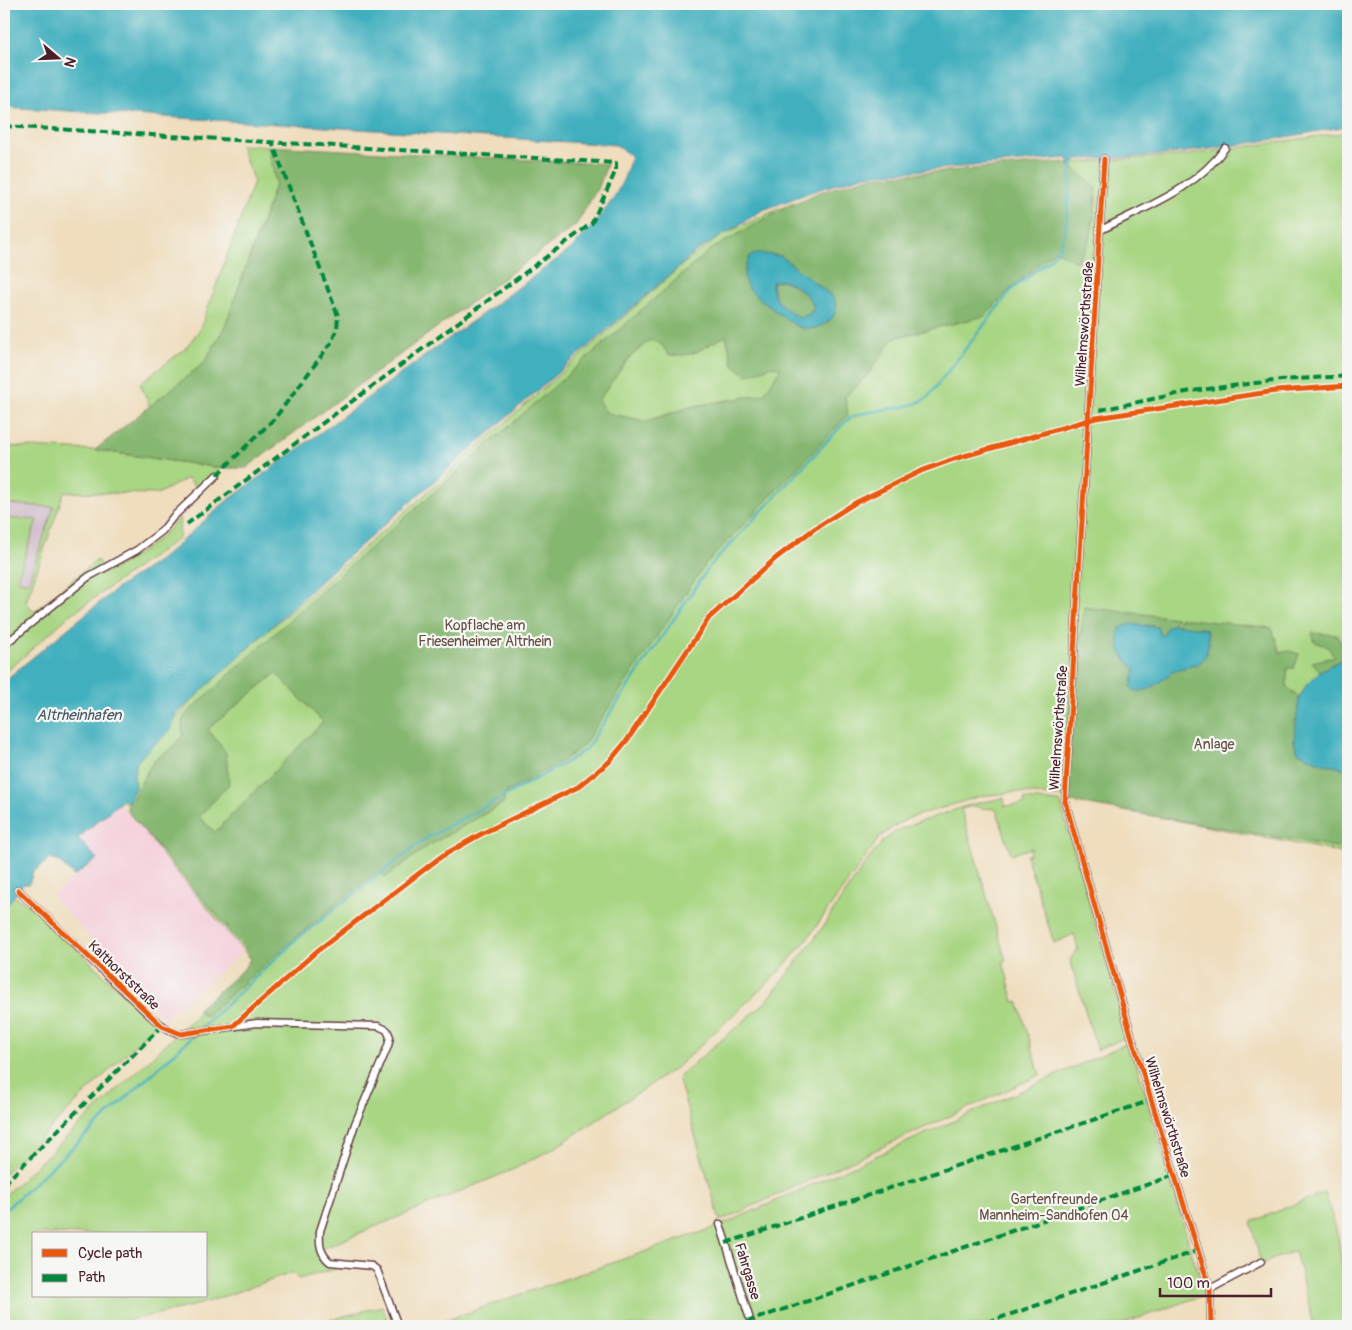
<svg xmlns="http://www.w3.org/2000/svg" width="1352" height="1330" font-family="Pangolin,sans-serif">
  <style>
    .built { fill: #f5cfda }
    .industrial { fill: #d1bdcb }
    .green { fill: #a9d683; stroke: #7a7a57; fill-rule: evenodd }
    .forest { fill: #86b771; stroke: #686b4e; fill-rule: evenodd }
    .water { fill: #40afbe; stroke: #456774; fill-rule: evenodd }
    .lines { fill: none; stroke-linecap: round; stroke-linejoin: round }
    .stream { stroke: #40afbe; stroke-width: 2.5 }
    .street-casing { stroke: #633c41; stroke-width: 9 }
    .street { stroke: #fff; stroke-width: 6 }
    .quiet { stroke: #00873e; stroke-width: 4; stroke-dasharray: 8 4; stroke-linecap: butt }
    .cycleway-casing { stroke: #f6f6f2; stroke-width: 8 }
    .cycleway { stroke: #e8590c; stroke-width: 5 }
    .labels { text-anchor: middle; stroke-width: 4.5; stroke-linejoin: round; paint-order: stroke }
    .street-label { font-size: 14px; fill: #4a1f2b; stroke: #f6f6f2 }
    .park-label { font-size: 14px; fill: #624d41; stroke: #f6f6f2 }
    .water-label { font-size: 15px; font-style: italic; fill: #465966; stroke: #f6f6f2 }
  </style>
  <rect width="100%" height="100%" fill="#f6f6f2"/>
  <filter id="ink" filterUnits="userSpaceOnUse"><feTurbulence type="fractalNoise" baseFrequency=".02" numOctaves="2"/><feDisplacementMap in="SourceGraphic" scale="10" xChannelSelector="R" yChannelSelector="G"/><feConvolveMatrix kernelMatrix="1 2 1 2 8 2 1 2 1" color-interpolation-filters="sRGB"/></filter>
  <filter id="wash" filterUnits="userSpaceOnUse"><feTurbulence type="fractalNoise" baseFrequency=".0096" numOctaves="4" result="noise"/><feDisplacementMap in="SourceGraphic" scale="20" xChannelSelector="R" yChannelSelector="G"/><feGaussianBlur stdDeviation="1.12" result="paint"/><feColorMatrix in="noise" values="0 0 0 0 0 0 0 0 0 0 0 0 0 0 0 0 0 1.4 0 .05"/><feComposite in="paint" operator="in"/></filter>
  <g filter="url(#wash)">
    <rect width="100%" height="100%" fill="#efddbd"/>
    <path class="built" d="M119,803L246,949L164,1019L51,895L97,859L78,838Z"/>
    <path class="industrial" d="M4,504L54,507L28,583L16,581L36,520L4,518Z"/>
    <g class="green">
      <path d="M1348,132V854L1051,796L1014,792L981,796L909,818L893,827L880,837L805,942L777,974L677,1067L556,1147L514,1169L319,1250L326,1262L336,1269L298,1279L292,1273L201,1304L104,1326H4V1196L182,1029L255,964L163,856L117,792L134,763L211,680L414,504L683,264L724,234L778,209L826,191L870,181L928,173L1187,155ZM34,1234H206V1296H34Z"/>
      <path d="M240,145L268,146L276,183L225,326L204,363L150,407L140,383L185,349L200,329L254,182Z"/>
      <path d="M4,446L95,450L221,468L198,490L188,478L157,494L64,492L26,602L34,612L97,560L106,572C138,555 156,544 180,517L179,538L69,616L4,674V518L37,520L17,580L28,583L54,507L4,504Z"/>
      <path d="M1004,798L1005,806L1025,804L1024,799L1060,802L1128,1036L1097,1050L1070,960L1078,949L1074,934L1054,943L1026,855L1029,854L1032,848L1011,854L996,809L980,808L975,806L961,809L1006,961L1003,962L1014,1002L1018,1001L1040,1075L720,1221L678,1077L766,1002L818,934L862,868L883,841L898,830L919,822L972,804Z"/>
      <path d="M13,896L35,908L155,1025L4,1174V909Z"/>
      <path d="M1130,1042L1204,1295L1116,1326H429L722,1225Z"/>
      <path d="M1325,1192L1338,1237L1345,1290H1348V1307L1346,1308L1348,1326H1314L1295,1251L1261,1264L1251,1222Z"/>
      <path d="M382,1306L390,1326H307Z"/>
    </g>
    <g class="forest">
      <path d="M268,146L607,164L600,184L576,225L246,468H221L95,450L204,363L225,326L276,183Z"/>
      <path d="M1065,162L1097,188C1094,215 1095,241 1076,262L1055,250L1010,289L985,316L894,338L868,375L845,397L848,415L705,565L583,746L562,761L505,793L504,803L428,846L386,877L377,872L296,937L207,1016L198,1013V1009L244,969L250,959L246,949L126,810L151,765L157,758L171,749L183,735L182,725L185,715L336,578L710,250L766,218L817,193L870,177ZM781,256L829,322L800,328L744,271ZM726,336L733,365L747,375L773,366L781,368L764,394L694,406L646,421L607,413L598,401L628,359L650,340L661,344L669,355C700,357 701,347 726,336ZM276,673L323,722L215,832L199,817L229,784L226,753L208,729Z"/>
      <path d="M782,280C794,284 809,294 814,307L811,313L800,318C786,310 772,300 772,282Z"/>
      <path d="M1084,607L1177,618L1174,624L1168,626L1163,636L1160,635L1153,626L1145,625L1122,655L1135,669L1132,682L1151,688L1174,671L1183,670L1209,644L1206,629L1177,625L1180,618L1272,628L1280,653L1289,651L1299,654L1294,668H1287V687L1299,698L1297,721H1293L1296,727L1294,741L1317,761L1348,770V849L1065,801L1068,733Z"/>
      <path d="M1312,633L1338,635L1343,648L1348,646V656L1320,671L1312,662L1334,657L1328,647L1315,642Z"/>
    </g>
    <g class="water">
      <path d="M4,4H1348V126C1258,142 1169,159 1077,159L1073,166L1069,165L1068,158L866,175L814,191L763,210L697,251L334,569L180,711L174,717L172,729L146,752L137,762L134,774L135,788L128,803L124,799L78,838L97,859L74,876L59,862L50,859L33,872L29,884H23L4,909V681L116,589L165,556L224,503L571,249C597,221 623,194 631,156L616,145L4,107Z"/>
      <path d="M759,253L781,256L832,296C846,315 821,332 802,328C791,325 753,295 747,286C741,276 746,265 750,256ZM782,280C794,284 809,294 814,307L811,313L800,318C786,310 771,300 772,282Z"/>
      <path d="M1130,624L1158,627L1160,635H1163L1168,626L1174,624L1206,629C1209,635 1209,641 1208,647C1204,671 1188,663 1173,672C1160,680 1150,695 1133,690L1131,687L1135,669C1122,658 1115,645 1120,628Z"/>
      <path d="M1348,656V770L1317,761L1298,752L1294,741L1299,698L1307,684L1320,671Z"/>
    </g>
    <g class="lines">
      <g class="stream">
        <path d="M199,1030L297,939L423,840L565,763L586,749L709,567L844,423L852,417C875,407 911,411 928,397L1012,289L1049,260L1059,249L1065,234L1072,163"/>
        <path d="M4,1211L195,1034"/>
      </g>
    </g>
  </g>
  <g filter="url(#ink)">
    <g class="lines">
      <defs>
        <g id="street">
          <path d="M1104,159L1065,801L1132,1038L1210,1289L1211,1326"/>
          <path d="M1101,230C1145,207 1195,190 1225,148"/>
          <path d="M4,645L88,577L137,550L162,531L173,517L217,475"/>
          <path d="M18,890L143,1009C155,1020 165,1030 181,1034L257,1023L378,1026L387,1030L390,1037L388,1046L355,1124L320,1231C319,1243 320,1254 330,1262L372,1266L377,1270L398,1326"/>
          <path d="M720,1224L752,1326"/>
          <path d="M1210,1289L1261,1262"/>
        </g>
      </defs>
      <use href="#street" class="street-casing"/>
      <use href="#street" class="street"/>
      <g class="quiet">
        <path d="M4,126L616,163V170L592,223L187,524"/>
        <path d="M1100,410L1191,391L1281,380L1348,376"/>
        <path d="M217,475L275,418L331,343L337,329L338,316L272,142"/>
        <path d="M4,1184L162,1026"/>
        <path d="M726,1243L1152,1100"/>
        <path d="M735,1326L1175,1175"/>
        <path d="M976,1326L1197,1251"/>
      </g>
      <defs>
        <g id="cycleway">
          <path d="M1104,159L1065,801L1132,1038L1210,1289L1211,1326"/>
          <path d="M18,890L162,1026L181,1034L233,1026L317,951L442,856L483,833L578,787L609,762L628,739L709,618L776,558L814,529L855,503L921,471L954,459L1096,418L1276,391L1348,386"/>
        </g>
      </defs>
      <use href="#cycleway" class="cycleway-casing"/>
      <use href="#cycleway" class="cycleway"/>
    </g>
  </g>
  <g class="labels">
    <g class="street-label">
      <text transform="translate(1084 324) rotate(-86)" y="5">Wilhelmswörthstraße</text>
      <text transform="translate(1058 728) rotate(-86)" y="5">Wilhelmswörthstraße</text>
      <text transform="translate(124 975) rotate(44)" y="5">Kalthorststraße</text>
      <text transform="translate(1168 1117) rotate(73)" y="5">Wilhelmswörthstraße</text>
      <text transform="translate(748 1271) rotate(73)" y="5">Fahrgasse</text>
    </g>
    <g class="park-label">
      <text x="485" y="630">Kopflache am<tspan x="485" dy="16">Friesenheimer Altrhein</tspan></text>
      <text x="1214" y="749">Anlage</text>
      <text x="1054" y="1204">Gartenfreunde<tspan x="1054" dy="16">Mannheim-Sandhofen 04</tspan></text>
    </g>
    <g class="water-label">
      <text x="79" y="720">Altrheinhafen</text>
    </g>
  </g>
  <rect width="1352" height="1330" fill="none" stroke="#f6f6f2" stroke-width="20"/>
  <rect x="32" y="1232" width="175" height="65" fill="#f6f6f2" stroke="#b1a0a2"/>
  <rect x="42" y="1249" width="25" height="8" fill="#e8590c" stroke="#b1a0a2"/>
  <text x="78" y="1258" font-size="15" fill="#4a1f2b">Cycle path</text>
  <rect x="42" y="1274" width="25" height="8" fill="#00873e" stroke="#b1a0a2"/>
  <text x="78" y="1282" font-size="15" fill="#4a1f2b">Path</text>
  <g transform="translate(58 58) rotate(109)" stroke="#f6f6f2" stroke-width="4" paint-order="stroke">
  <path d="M0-4L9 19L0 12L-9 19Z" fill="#4a1f2b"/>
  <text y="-8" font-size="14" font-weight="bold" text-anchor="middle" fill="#4a1f2b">N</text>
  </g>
  <path d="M1160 1288v8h111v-8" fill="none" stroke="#4a1f2b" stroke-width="2.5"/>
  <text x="1167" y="1288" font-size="15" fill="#4a1f2b" stroke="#f6f6f2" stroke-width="4" paint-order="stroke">100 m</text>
</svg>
